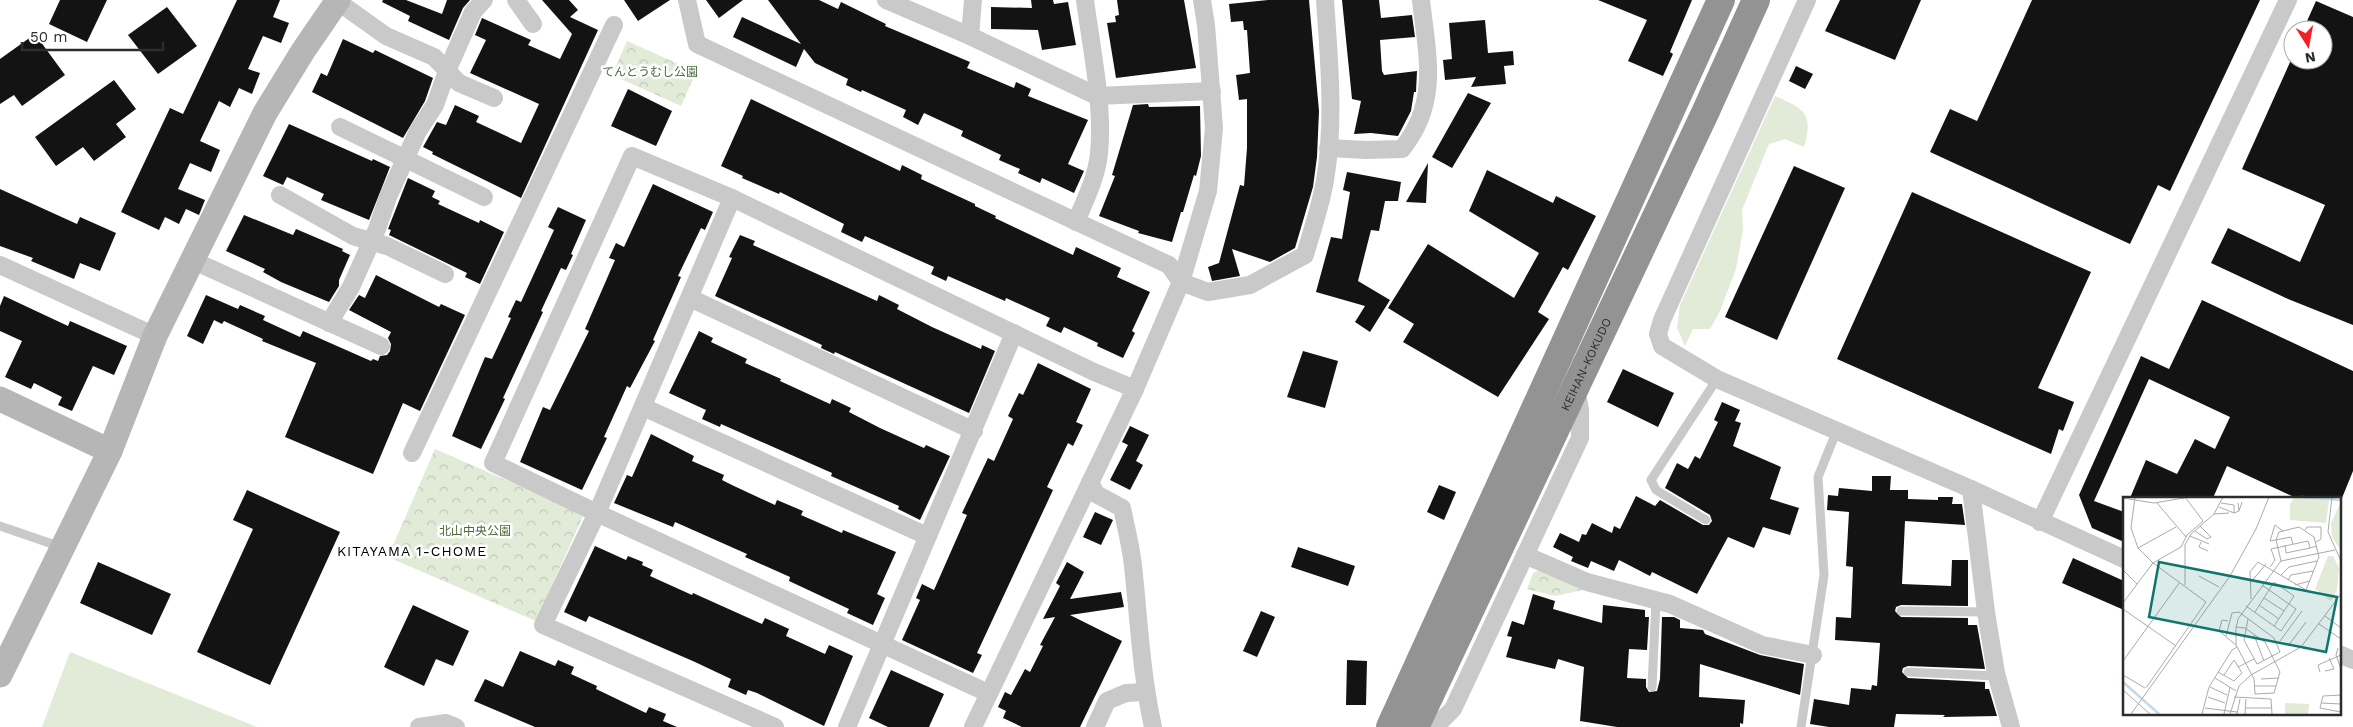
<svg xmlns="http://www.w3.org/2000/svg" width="2353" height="727" font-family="'Work Sans','Noto Sans JP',sans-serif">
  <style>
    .park { fill: url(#park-crowns) }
    .garden { fill: #e1ebd8 }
    .building { fill: #131313 }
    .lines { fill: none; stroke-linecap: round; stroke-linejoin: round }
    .lane { stroke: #c9c9c9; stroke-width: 9 }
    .street { stroke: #c9c9c9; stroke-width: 18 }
    .secondary { stroke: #b6b6b6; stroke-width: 25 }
    .highway { stroke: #939393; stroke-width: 28 }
    .labels { text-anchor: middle; stroke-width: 5; stroke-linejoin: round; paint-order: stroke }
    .park-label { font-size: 12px; fill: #4d6a37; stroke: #fff }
    .street-label { font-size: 12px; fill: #2c2c2c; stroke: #fff }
    .neighbourhood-label { font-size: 14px; letter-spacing: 1px; fill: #000; stroke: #fff }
    .inset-river { fill: none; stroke: #c2daec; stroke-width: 2.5 }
    .inset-road { fill: none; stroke: #ababab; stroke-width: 1 }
    .view { fill: #0f766e; fill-opacity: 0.15; stroke: #0f766e; stroke-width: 2.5 }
    .inset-edge { fill: none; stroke: #2c2c2c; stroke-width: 2.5 }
  </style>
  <defs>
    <pattern id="park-crowns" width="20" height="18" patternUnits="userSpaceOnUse" patternTransform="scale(1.25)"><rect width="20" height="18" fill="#e1ebd8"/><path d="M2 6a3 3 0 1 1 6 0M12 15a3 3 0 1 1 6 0" fill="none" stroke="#c1caba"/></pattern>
  </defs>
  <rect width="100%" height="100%" fill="#fff"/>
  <g class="park">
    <path d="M627,41L696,72L681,106L612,75Z"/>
    <path d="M435,449L584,514L536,621L388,557Z"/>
    <path d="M1543,568L1584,586L1583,590L1555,596L1527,589L1533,573Z"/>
  </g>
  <g class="garden">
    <path d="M1775,96C1804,109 1814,113 1804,147L1785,139L1769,144L1742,210L1743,229L1736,269L1720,311L1710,329H1693L1685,346L1677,328L1680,305Z"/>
    <path d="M70,652L257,727H42Z"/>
  </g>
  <g class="building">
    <path d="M60,0H107L87,42L49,24Z"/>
    <path d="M237,0H280L273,17L289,23L281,43L263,36L248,69L260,73L252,94L239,88L230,107L219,101L200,141L220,150L211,172L190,163L178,189L205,200L199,215L186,209L179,224L165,217L159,230L121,212L170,108L183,114Z"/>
    <path d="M383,0H406L442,14L447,0H470L463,8L449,40L408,21L410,16L382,2Z"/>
    <path d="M542,0H569L578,10L570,17L598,30L521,198L432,154L433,152L423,147L437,122L446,125L455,105L479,116L476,122L521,143L539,104L470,73L486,40L475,35L482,18L531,40L528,45L560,59L572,34Z"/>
    <path d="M624,0H670L638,21Z"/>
    <path d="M706,0H743L719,18Z"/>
    <path d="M768,0H819L838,9L841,2L886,24L885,26L970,62L967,68L1014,88L1016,82L1031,89L1028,96L1088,120L1068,164L1084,171L1074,193L1042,178L1040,183L1018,173L1020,169L999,160L1001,155L961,136L963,131L924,113L918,125L903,117L906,110L862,90L861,92L846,85L848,79L815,63L804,49L796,67L733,37L742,17L801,44Z"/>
    <path d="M1031,0H1053L1054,4L1068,2L1076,45L1042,50L1038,30L991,29V7L1032,8Z"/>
    <path d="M1117,0H1184L1196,68L1116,78L1107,23L1116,22L1115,16L1119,15Z"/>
    <path d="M1268,0H1309L1319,111L1317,157L1313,187L1295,248L1270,262L1232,249L1240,276L1212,281L1208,267L1219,263L1240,185L1244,186L1247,148V99L1239,100L1236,75L1250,73L1247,30H1244L1243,21L1231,22L1229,4Z"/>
    <path d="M1342,0H1379L1381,18L1412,15L1415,37L1380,40L1382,71L1384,75L1417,71L1416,92H1414L1411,111L1398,136L1371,133L1354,134L1361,101L1352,99Z"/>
    <path d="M1598,0H1692L1670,52L1673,54L1663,76L1628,61L1647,20Z"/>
    <path d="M1840,0H1921L1895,60L1825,31Z"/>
    <path d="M2032,0H2260L2170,191L2158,185L2130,244L1930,152L1950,109L1977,121Z"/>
    <path d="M2316,1L2353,17V325L2288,299L2211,263L2228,228L2300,262L2325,205L2242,169L2291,60H2323V30H2303Z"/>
    <path d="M167,7L197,46L158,74L128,35Z"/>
    <path d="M1485,20L1488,53L1513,51L1514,65L1504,66L1506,84L1471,87L1476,77L1445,80L1443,60L1452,59L1449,23Z"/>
    <path d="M35,34L65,75L22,106L14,95L0,104V59Z"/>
    <path d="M343,39L373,53L375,50L433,78L425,101L403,138L312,92L321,73L327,76Z"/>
    <path d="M1796,66L1813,74L1805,89L1789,81Z"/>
    <path d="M114,80L136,109L116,124L126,137L94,161L83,147L56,166L35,137Z"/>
    <path d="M628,89L672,111L656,146L611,126Z"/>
    <path d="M1468,93L1491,103L1452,168L1432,157Z"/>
    <path d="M751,99L900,171L902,165L922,175L921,179L975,204V206L996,216L995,218L1073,255L1076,247L1121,268L1117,277L1150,292L1132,331L1135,333L1123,358L1097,346L1098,343L1064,327L1061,333L1046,326L1050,318L1006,298L1005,301L948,276L946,281L931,274L934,267L865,236L862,242L841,232L844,224L780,192L779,194L742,178L743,176L721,166Z"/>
    <path d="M1148,104L1149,107L1200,106L1201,156L1196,176L1194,175L1183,212H1181L1172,242L1138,233L1139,231L1099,216L1115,176L1112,175L1133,105Z"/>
    <path d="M289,124L372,161L373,159L390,167L369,220L321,200L324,194L287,177L283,185L263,176Z"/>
    <path d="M1428,163L1426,203L1406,202Z"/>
    <path d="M1794,166L1845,188L1777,340L1725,317Z"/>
    <path d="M1487,170L1553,203L1556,196L1596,216L1568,270L1563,267L1538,312L1549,319L1498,397L1403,342L1414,324L1388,308L1428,244L1514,298L1539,253L1469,211Z"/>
    <path d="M1347,172L1401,182L1398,201H1385L1379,231L1371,230L1358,281L1390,300L1370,332L1355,322L1365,306L1316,292L1331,237L1342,239L1350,192L1343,190Z"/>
    <path d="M408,178L435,191L432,197L440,201L438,204L479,223L480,220L504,232L480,284L465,277L467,273L389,235L391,230L388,229Z"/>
    <path d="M653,184L713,212L705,230L701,228L678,276L681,277L653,340L655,341L630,388L627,386L604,437L607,438L582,490L520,462L543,407L550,410L589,331L585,329L615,260L609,258L616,243L624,247Z"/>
    <path d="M0,189L77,224L80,217L116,233L100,271L80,263L74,279L31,261L33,258L0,246Z"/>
    <path d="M1912,192L2091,272L2038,388L2074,402L2063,431L2059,429L2051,454L1837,359Z"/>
    <path d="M558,207L586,220L571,254L573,255L566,270L561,268L541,311L543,312L503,398L505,399L481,449L452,436L485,357L492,359L511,318L508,317L516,300L521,302L554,230L548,227Z"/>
    <path d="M244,215L293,235L296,229L343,249L342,251L350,255L339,280V286L329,302L281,282L263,272L265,269L226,251Z"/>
    <path d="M740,235L755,241L753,245L877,301L879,295L899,305L897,309L932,327L981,349L982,345L995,351L969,413L835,352L834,354L821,348L822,345L715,296L732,258L729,257Z"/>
    <path d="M376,275L439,307L441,304L465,315L420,411L403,403L373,474L285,437L316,363L262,341L263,339L224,321L222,324L214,320L203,344L187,336L206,295L238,309L240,305L265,316L263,320L300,337L303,331L371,361L373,359L378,361L380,356L387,355L390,351L391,344L388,338L391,332L349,310L359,295L365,298Z"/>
    <path d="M4,296L68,326L70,321L127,346L114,375L93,366L72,411L58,405L62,397L34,383L31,389L5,377L22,341L0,331V306Z"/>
    <path d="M2202,300L2353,371V471L2342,498H2296L2227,466L2213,498H2130L2146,460L2177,474L2195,439L2215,449L2230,417L2149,379L2094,501L2124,512V542L2092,528L2079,495L2141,356L2169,369Z"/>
    <path d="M699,331L713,338L711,342L747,359L745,363L781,379L780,381L830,404L832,399L851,408L849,412L880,428L924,448L926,445L950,456L920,520L898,509L899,506L831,476L832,473L721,424L720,427L702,419L706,410L669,393Z"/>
    <path d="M1303,351L1338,361L1325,408L1287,397Z"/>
    <path d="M1038,363L1091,389L1076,422L1083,425L1073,446L1068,443L1047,487L1053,490L977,653L982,655L973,673L902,640L920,600L916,598L922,584L934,590L967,515L962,513L988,458L994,461L1013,419L1008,416L1019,393L1023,395Z"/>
    <path d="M1623,369L1674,393L1658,427L1607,402Z"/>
    <path d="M1722,402L1740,410L1735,421L1741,423L1733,446L1781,467L1770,499L1799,508L1790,535L1763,527L1754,548L1728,537L1697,594L1652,572L1650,576L1619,560L1614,571L1591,561L1588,568L1571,561L1573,557L1553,547L1560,533L1579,542L1582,534L1586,535L1592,523L1612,533L1614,526L1620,529L1636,496L1655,506L1660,500L1703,525H1709L1712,521L1710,515L1665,488L1677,463L1688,469L1695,456L1700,459L1718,422L1714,420Z"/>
    <path d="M1130,426L1149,435L1136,461L1143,465L1130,490L1110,480L1128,445L1122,442Z"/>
    <path d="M651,434L694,456L692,461L724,475L722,480L734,486L775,505L777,500L803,511L801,515L842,533L843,530L896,552L877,594L885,598L873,625L847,613L849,609L789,581L790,577L745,557L747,554L675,522L673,527L614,503L627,475L632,477Z"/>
    <path d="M1872,476H1891L1890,490H1908V499L1938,500V497H1953L1952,504H1962L1965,525L1905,521L1902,584L1951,586L1952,560H1968V606L1901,605L1896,607L1895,611L1901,617L1968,618V625H1977L1985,669L1908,666L1903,668L1902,672L1908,678L1985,682V689H1989L1997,716L1943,717L1945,715L1896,714L1894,727H1829L1810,724L1814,699L1849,705L1851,688L1871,690L1872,685L1877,686L1880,643L1835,640L1836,617L1851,618L1853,567L1846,566L1849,512L1827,510L1828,495L1838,496L1839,488L1872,491Z"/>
    <path d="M1439,485L1456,492L1444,520L1427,512Z"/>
    <path d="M247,490L340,532L270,685L197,652L253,529L233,520Z"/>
    <path d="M1095,512L1113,520L1101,545L1083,537Z"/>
    <path d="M595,546L626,560L628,556L643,562L642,565L653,570L650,576L692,595L693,593L762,624L765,618L789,629L786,636L825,654L829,645L853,656L824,726L757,693L748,690L746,695L728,687L731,679L695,662L589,616L586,622L564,612Z"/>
    <path d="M1298,547L1355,566L1348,586L1291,567Z"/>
    <path d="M2073,558L2124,581V610L2062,583Z"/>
    <path d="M98,562L171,594L152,635L80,603Z"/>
    <path d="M1067,562L1084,572L1070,599L1121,592L1124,607L1070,615L1122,641L1080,727H1022L1003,718L1006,711L998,707L1005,692L1011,695L1025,669L1030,672L1043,646L1040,645L1055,617L1043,619L1060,586L1056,583Z"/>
    <path d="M1533,594L1555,601L1553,609L1602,623L1603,605L1645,610V617H1649L1647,650L1629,649L1627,678L1646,679V687L1649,692L1657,691L1660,679L1662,617H1674L1680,620V628L1703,630L1705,634L1760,655L1804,664L1800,695L1700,664L1699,697L1745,700L1743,724L1740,723V727H1617L1580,721L1584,667L1558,659L1555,669L1506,657L1512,637L1507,636L1512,621L1524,625Z"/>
    <path d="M413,605L469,631L453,666L436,659L424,686L384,667Z"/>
    <path d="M1261,611L1275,617L1257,657L1243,651Z"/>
    <path d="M520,651L555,666L558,660L574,667L571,674L597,686L596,689L646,713L649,707L666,714L663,721L677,727H535L474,701L485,679L503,687Z"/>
    <path d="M1347,660L1367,661L1366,705H1346Z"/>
    <path d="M891,670L944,694L929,727H888L869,718Z"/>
  </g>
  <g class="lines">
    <g class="lane">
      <path d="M1706,520L1656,490L1651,480L1717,379"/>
      <path d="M0,526L61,547"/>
      <path d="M1901,611L1986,612"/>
      <path d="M1908,672L1996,676"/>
      <path d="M1652,687L1656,601"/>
      <path d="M1801,727L1824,575L1818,477L1837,430"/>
    </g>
    <g class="street">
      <path d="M516,0L533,24"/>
      <path d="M687,0L697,44L1169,265L1181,282L1208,292L1250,285L1305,255C1312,230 1321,205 1325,180C1335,123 1329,58 1325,0"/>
      <path d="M886,0L970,36L1097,96L1212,91"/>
      <path d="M1807,0L1662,320L1658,334L1662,346L1717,379L1971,489L2124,559"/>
      <path d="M337,1L386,36L434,57L459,83L494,98"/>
      <path d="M970,36L973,0"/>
      <path d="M340,127L484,197"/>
      <path d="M1328,148L1366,150L1402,149C1440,102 1427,55 1421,0"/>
      <path d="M280,195L353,236L387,246L445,274"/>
      <path d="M732,198L597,513L543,625L775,727"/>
      <path d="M1076,222C1085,200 1097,177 1099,153C1104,107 1091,46 1085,0"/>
      <path d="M0,265L155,336"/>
      <path d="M205,266L381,346"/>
      <path d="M690,298L974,431"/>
      <path d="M329,323L351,287L377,229L388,197L418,131L435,105L447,71L473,12L484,0"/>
      <path d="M643,407L927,536"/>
      <path d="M412,453L614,25"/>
      <path d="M1090,482L1096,494L1122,508C1126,527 1131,547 1133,566C1139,620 1141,673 1153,727"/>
      <path d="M1971,489L1986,612L1996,673L2011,727"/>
      <path d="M2040,522L2288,0"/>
      <path d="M1525,555L1587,582L1670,604L1762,645L1813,655"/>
      <path d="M2339,654L2353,660"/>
      <path d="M988,693L597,513L493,463L632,156L732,198L1094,372L1135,389"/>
      <path d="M419,727L446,723L456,727"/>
      <path d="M847,727L1014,333"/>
      <path d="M973,727L1135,389L1181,282L1208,191L1214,128L1206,25L1202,0"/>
      <path d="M1095,727L1107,701L1126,693L1145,692"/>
      <path d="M1435,727L1453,709L1580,438V410L1576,387"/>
    </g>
    <g class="secondary">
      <path d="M0,399L110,451"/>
      <path d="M0,675L110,451L155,336L265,113L303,51L338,0"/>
    </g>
    <g class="highway">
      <path d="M1390,727L1721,0"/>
      <path id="s1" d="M1415,727L1705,113L1756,0"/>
    </g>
  </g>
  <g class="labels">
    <g class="park-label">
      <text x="650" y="76">てんとうむし公園</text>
      <text x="475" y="535">北山中央公園</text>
    </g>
    <g class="street-label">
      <text dy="4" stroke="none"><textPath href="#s1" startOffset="401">KEIHAN-KOKUDO</textPath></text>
    </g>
    <g class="neighbourhood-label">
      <text x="412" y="556">KITAYAMA 1-CHOME</text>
    </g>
  </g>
  <g transform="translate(2123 497)">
    <rect width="218" height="218" fill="#fff"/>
    <path d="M171,1L206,3L203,26L167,23V7Z" fill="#e1ebd8"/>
    <path d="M216,9H217V52L209,40L208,26ZM205,59H210L216,71L214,93L208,104L192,92ZM162,206L186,207L185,217H162Z" fill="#e1ebd8"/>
    <path class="inset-river" d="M178,0L218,3M0,185L36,217"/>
    <path class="inset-road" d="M12,0L8,31L15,51L30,66L83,105L23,191M209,0L205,35L218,64M0,1L31,6L67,0M34,6L63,40M98,6L111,8V16L116,14M115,6L116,14L119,5M96,10L111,16M91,17L106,16M182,33L184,30H198V42L193,45M72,34L84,42L88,40L77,29M160,34L152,28L147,44L168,40L170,47M67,39L86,47M78,45L76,50L85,54M162,48L163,56L187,51M15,51L53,30M147,70L152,63L148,52L185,44L187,51L194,49M0,73L14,87M158,78L166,70L194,64M76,79L96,90M165,83L168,78L190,74M127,86L143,67M62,88V48L68,37L91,17L100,0M172,88L187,84M141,101L161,114M128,102L127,75L135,65L183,93L196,60L191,40L176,30L156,35L153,43L158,64M0,106L30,66L58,50L64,38L80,24L62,0M136,108L156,122M123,109L158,134L173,112L139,88M0,112L53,149M132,115L151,85L171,99L151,129M202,119L218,131M105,124L99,123L96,134L113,148M196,127L218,142M113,130L122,131L142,145L157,175L151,196L132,197L131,182L113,148V130L114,127L115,122L158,64L212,53M131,138L141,164M103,139L109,116L116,115L151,141L157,155L134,167L121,143L125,122M157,144L179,114M165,149L183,125M215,151L213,158L218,172M0,164L57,85M115,170L131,162M202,174L211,172L206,161M95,175L111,184L119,176L111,163L101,178M197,175L195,168L218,158M0,178L22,191M92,181L113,194M138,182L156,181M131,189H153M87,190L104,198M0,193L27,217M218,198L200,199L197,211L218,215M85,200L102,206M111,200L148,202L149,217M198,206L218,207M82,211L114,215M123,211H148M8,217L107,79L133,32L146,0M79,217L86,190L109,153L114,150M101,217L107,190M107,217L116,189L128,178L178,150L218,97M114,217L117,202M122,217L123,202"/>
    <path class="view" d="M36,65L214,100L203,155L26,120Z"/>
    <rect width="218" height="218" class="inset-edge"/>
  </g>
  <g transform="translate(2308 45) rotate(169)"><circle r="24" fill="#ffffff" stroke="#ababab"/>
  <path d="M0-4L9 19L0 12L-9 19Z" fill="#ef2229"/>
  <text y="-8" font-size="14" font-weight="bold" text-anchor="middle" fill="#2c2c2c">N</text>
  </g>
  <path d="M22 42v8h141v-8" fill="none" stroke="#2c2c2c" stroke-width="2.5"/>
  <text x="30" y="42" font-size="15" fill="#2c2c2c" stroke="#ffffff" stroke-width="4" paint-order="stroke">50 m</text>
</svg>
